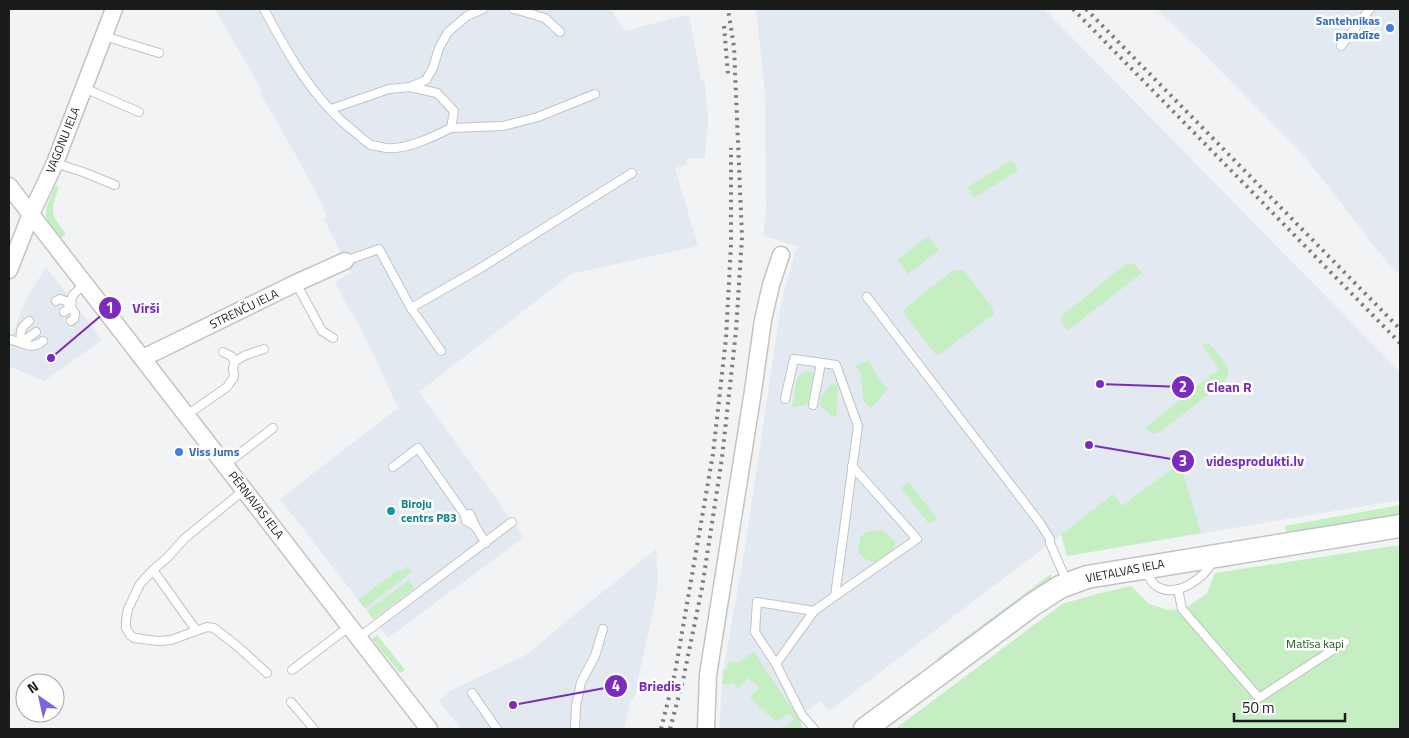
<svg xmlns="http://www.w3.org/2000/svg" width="1409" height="738" font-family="'Titillium Web',sans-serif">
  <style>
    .built { fill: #e2e9f0 }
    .green { fill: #c6eec3 }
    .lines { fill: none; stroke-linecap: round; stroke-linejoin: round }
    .lane-casing { stroke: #c2c3c4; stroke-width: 10 }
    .street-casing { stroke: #c2c3c4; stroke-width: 19 }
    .secondary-casing { stroke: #c2c3c4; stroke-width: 25 }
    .lane { stroke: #fff; stroke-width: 8 }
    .street { stroke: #fff; stroke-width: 16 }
    .secondary { stroke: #fff; stroke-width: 22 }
    .rail { stroke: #7c7d7e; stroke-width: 4; stroke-dasharray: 2.5 5; stroke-linecap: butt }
    .shop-dot { fill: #3f7fe0; stroke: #fff; stroke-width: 2 }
    .culture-dot { fill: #0f9aa8; stroke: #fff; stroke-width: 2 }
    .labels { text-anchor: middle; stroke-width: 5; stroke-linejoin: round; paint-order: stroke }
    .shop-label { font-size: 12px; font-weight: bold; fill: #366cbe; stroke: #fff; text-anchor: end }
    .street-label { font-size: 12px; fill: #1a1b1b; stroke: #fff }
    .culture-label { font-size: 12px; font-weight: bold; fill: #0d838f; stroke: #fff; text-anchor: start }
    .park-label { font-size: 12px; fill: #166317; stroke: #fff }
    .leader { fill: none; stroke: #7b2cbf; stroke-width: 2 }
    .callout-dot { fill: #7b2cbf; stroke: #fff; stroke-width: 2 }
    .mark-label { font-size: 15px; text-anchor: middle; font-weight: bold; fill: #fff }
    .callout-label { font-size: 14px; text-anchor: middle; font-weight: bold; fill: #7b2cbf; stroke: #fff; stroke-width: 5; stroke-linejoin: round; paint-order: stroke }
  </style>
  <rect width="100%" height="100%" fill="#f2f3f4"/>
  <g class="built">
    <path d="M215,9H610L625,31L670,19L689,15L701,80L705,82L708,120L705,158L686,159L687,164L675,168L698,246L571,274L419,392L524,537L388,638L280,499L398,408L359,324L346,304L335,282L351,273L324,219L327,217L322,205L296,155L260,93L262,91Z"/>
    <path d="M756,9H1044L1400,372V500L1067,556L1061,535L829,711L820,701L782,729H719L723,671L744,554L782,299L797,246L763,236L766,212L765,93Z"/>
    <path d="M1156,9H1400V275L1385,260L1306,158L1200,50Z"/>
    <path d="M46,267L102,340L44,381L9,366V344L25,302Z"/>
    <path d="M656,549L658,582L655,601L634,699H631L624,729H461L439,701L452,690L528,654L569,619Z"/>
  </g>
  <g class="green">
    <path d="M1011,160L1017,167V171L974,198L968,187Z"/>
    <path d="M55,186L59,187C50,212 50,213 66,234L60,238C40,213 44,214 55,186Z"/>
    <path d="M928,236L939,250L908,274L897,260Z"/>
    <path d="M1126,264H1134L1142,273L1068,330L1063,325L1061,319L1064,314Z"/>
    <path d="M953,270H963L992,307L994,314L937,356L906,317L903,310Z"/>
    <path d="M1206,344H1210L1226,364L1229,372L1225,381L1163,430L1154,434L1145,428L1219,369L1202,345Z"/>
    <path d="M869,360L875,373L888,389L871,408L864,402L860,371L855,366Z"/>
    <path d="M808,371L814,372L807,404L792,408L797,379L801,374Z"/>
    <path d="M838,384L836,416L829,415V413L820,406L821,398L830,385Z"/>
    <path d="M1180,463L1201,533L1067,556L1061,535L1113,494L1122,506Z"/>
    <path d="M908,482L937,518L929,524L901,488Z"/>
    <path d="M1400,505V515L1287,535L1285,526Z"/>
    <path d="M882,530L895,541L894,549L886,557L874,562L865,559L858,552L860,537L867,532Z"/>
    <path d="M1393,546H1400V729H895L1062,604L1097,594L1131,586L1149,604L1168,610L1179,609L1189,606L1207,593L1215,573Z"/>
    <path d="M408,566L412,572L365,608L358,600L395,572L396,573L400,570L401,571Z"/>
    <path d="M1051,574V578L1048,582L942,663L938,658Z"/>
    <path d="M409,580L414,586L413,589L373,619L367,611Z"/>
    <path d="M377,635L405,670L400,673L372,639Z"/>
    <path d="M754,651L767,672L798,717L803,729H782L794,720L789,713L776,722L750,698L759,687L748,678L738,689L734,683L722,685L723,671L727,669L728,661L738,663Z"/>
  </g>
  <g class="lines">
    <defs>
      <g id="lane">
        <path d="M264,9C288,54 314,101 356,133C361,137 366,142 371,145C375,146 382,147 386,148C406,150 433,137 451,128L454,111L437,93L410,87L389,89L331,109"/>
        <path d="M514,9L545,18L560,32"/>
        <path d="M104,36L159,53"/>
        <path d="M1341,46L1370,9"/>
        <path d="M410,87L426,80L433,68L439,48L448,32L467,16L483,9"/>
        <path d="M84,88L139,112"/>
        <path d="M451,128L503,126L538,117L595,94"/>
        <path d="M55,163L83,172L115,185"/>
        <path d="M345,261L379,249L411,308L479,269L632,173"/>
        <path d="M296,283L322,331L333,338"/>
        <path d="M867,297L1040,523L1050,539V543L1067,582"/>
        <path d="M56,301L60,299L66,301L75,313L74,319L71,321"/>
        <path d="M411,308L441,351"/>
        <path d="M64,312L71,307L72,296L84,284"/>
        <path d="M29,321C20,328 20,332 21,343C30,347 35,347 43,341"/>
        <path d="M9,339L21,343L36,332"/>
        <path d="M223,352L231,356L235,361"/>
        <path d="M785,399L794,359L836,365L858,426L835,596L814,611L776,664L802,715L814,729"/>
        <path d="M813,405L821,363"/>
        <path d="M187,415L227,387L234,377L233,368L235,361L246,355L264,349"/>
        <path d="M225,465L273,428"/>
        <path d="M393,467L418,448L465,515L466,521L475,526"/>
        <path d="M244,490L184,539L168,557L153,570L140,584L128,609L126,620V628L130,635L134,638L158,641L171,640L207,627L214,628L237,646L267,673"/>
        <path d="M465,515L470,514L475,526L486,543"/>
        <path d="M153,570L196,630"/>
        <path d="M1146,571C1149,577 1152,584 1158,587C1178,598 1203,578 1213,562"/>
        <path d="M1178,589L1182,609L1259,698L1345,642"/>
        <path d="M835,596L917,539L852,466"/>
        <path d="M358,638L512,522"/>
        <path d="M776,664L755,632L757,602L814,611"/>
        <path d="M292,670L350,626"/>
        <path d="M472,693L497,729"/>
        <path d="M291,702L314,729"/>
        <path d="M575,729L576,706L581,682L595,656L603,629"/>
      </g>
      <g id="street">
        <path d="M9,186L429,729"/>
        <path d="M9,270L31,214L55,163L114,9"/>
        <path d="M143,358L296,283L345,261"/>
        <path d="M706,729L708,675L753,391L763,320L771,285L781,255"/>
      </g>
      <path id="secondary" d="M865,729L1032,605L1060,587L1087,577L1400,526"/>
    </defs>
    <use href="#lane" class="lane-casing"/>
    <use href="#street" class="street-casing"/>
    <use href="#secondary" class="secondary-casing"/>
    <use href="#lane" class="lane"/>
    <use href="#street" class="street"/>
    <use href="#secondary" class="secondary"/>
    <g class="rail">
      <path d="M1073,9L1400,343"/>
      <path d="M1086,9L1400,329"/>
      <path d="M724,26L728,74"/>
      <path d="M661,729L675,673L713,454L726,338L731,244V148"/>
      <path d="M670,729L683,680L702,588L722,458L736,331L742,237L734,47L728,9"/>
    </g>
  </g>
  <g class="shop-dot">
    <circle cx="1390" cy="28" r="5"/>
    <circle cx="179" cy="452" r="5"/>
  </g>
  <circle class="culture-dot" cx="391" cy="511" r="5"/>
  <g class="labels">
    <g class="shop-label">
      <text x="1380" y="25">Santehnikas<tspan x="1380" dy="14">paradīze</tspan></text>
      <text x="189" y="456" text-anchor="start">Viss Jums</text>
    </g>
    <g class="street-label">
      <text transform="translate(63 140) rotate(-68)" y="4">VAGONU IELA</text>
      <text transform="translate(244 309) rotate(-26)" y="4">STRENČU IELA</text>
      <text transform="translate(256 505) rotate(52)" y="4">PĒRNAVAS IELA</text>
      <text transform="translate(1125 571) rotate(-11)" y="4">VIETALVAS IELA</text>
    </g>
    <g class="culture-label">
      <text x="401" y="508">Biroju<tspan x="401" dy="14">centrs P83</tspan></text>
    </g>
    <g class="park-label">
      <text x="1315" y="648">Matīsa kapi</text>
    </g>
  </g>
  <path class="leader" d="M51 358L110 308M1100 384L1183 387M1089 445L1183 461M513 705L616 686"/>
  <g class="callout-dot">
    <circle cx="51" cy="358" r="5"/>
    <circle cx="1100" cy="384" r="5"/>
    <circle cx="1089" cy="445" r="5"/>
    <circle cx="513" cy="705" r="5"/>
    <circle cx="110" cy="308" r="12"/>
    <circle cx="1183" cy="387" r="12"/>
    <circle cx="1183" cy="461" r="12"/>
    <circle cx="616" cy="686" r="12"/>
  </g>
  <g class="mark-label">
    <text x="110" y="313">1</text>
    <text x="1183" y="392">2</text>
    <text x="1183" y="466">3</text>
    <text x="616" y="691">4</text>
  </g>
  <g class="callout-label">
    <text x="146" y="313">Virši</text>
    <text x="1229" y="392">Clean R</text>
    <text x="1255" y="466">videsprodukti.lv</text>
    <text x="660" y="691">Briedis</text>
  </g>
  <rect width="1409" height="738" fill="none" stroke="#1a1b1b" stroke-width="20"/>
  <g transform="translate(40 698) rotate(326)"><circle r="24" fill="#ffffff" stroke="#a3a4a4"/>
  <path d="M0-4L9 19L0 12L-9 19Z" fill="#8163de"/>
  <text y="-8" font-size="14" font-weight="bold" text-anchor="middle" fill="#1a1b1b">N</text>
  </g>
  <path d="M1234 713v8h111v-8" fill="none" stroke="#1a1b1b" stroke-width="2.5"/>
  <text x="1242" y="713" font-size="15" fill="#1a1b1b" stroke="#ffffff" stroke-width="4" paint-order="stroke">50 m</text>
</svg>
